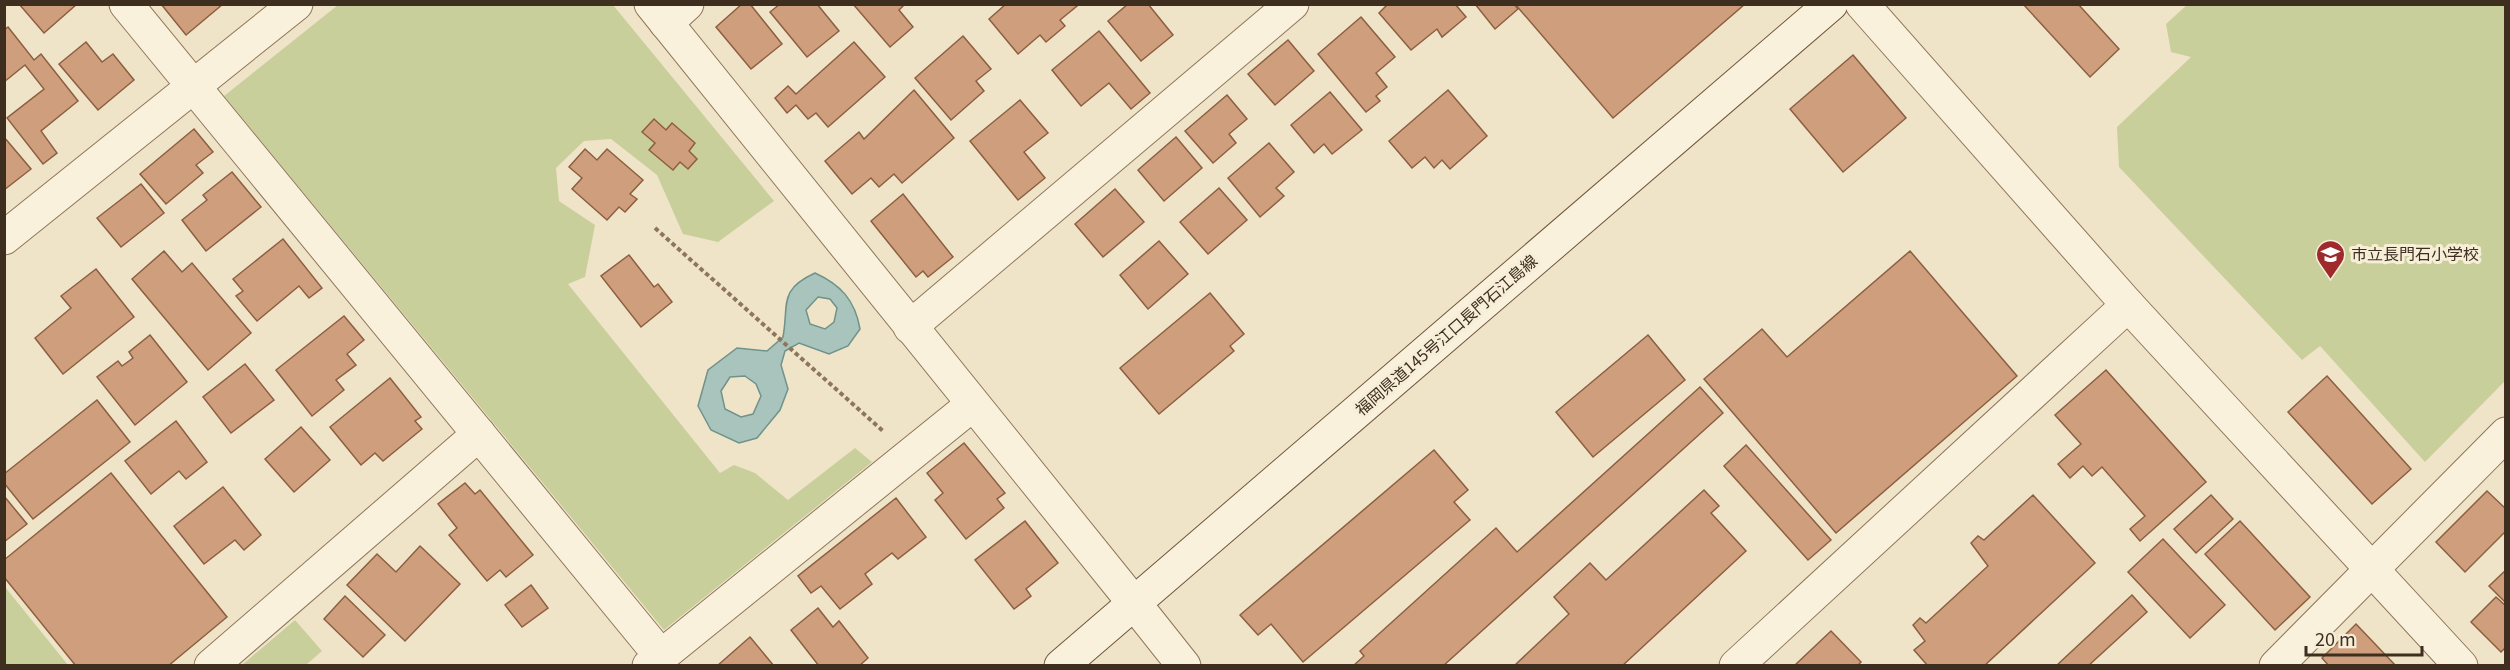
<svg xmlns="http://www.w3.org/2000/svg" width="2510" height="670" font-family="Georgia,'Noto Sans JP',serif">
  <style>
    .green { fill: #c9cf9b }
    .water { fill: #a9c4bc; stroke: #6f938a; stroke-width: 1.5; fill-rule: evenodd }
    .building { fill: #cf9f7d; stroke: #8d5f41; stroke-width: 1.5 }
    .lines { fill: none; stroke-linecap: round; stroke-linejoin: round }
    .minor-casing { stroke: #8d765c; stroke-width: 35 }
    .tertiary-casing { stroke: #8d765c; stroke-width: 35 }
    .secondary-casing { stroke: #6f573f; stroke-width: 35 }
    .path { stroke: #8d765c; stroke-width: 4; stroke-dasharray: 4.5 3; stroke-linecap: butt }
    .minor { stroke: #faf1dc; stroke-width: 33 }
    .tertiary { stroke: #faf1dc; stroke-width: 33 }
    .secondary { stroke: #faf1dc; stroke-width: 33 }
    .labels { text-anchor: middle; stroke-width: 6; stroke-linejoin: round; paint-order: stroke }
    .poi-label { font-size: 16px; fill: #3d2e20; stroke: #f7eed8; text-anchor: start }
    .street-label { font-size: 16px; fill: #3d2e20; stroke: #f7eed8 }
  </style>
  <rect width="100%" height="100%" fill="#f0e4c8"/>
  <g class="green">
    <path d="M2188,4L2505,5V381L2425,462L2320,346L2302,360L2119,167L2117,127L2191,57L2171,52L2166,24Z"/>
    <path d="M338,5H613L774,201L718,242L683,234L657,175L611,139L584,141L556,168L559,201L595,225L585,277L568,284L720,473L734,465L755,473L788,500L855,448L872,462L664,630L224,96Z"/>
    <path d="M4,587H5L68,665H5Z"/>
    <path d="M295,620L322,651L306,665H242Z"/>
  </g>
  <path class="water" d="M815,273C841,285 855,300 860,329L848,346L829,354L799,343L785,351L781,365L788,389L780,410L757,438L739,443L711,430L698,406L708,370L737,348L767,351L783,337C789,304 778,290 815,273ZM818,297L830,299L837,308L834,322L825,329L810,324L806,310ZM745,376L756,384L761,396L753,414L741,417L725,409L721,391L730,377Z"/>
  <g class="building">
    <path d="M19,4H77L44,33Z"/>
    <path d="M161,4H223L186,35Z"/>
    <path d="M742,4H750L782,44L751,69L716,27Z"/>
    <path d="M780,4H817L839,31L807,57L770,12Z"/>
    <path d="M853,4H905L899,10L913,27L890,47Z"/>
    <path d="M1006,4H1076L1077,6L1060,20L1065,26L1046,42L1040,35L1018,54L989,19Z"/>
    <path d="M1128,4H1148L1173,35L1141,61L1108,21Z"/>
    <path d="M1388,4H1455L1466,17L1442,37L1437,29L1411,50L1379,13Z"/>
    <path d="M1475,4H1514L1518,9L1495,29Z"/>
    <path d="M1515,4H1745L1613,118Z"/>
    <path d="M2023,4H2078L2119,49L2090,77Z"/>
    <path d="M1361,17L1395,57L1376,73L1387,87L1376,96L1380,101L1366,112L1318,54Z"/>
    <path d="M8,27L34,60L41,54L78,101L41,131L57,153L43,164L7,118L44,89L25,65L4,82V30Z"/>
    <path d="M1099,31L1150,93L1131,109L1109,83L1081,106L1052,70Z"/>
    <path d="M963,36L991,69L976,81L984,91L951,120L915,78Z"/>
    <path d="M1288,40L1314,71L1275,105L1248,74Z"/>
    <path d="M86,42L102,62L113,54L134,80L98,110L59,64Z"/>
    <path d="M854,42L885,77L828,127L816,113L808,119L796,105L787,113L775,98L788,86L796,94Z"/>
    <path d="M1853,55L1906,118L1843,172L1790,109Z"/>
    <path d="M914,90L954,138L902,183L894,174L879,187L871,178L852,194L825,161L859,132L864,139Z"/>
    <path d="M1448,90L1487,136L1450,169L1442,160L1434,168L1425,157L1412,168L1389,141Z"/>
    <path d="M1330,92L1362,130L1332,154L1324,144L1314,153L1291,125Z"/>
    <path d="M1227,95L1247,119L1229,134L1236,143L1213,163L1185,131Z"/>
    <path d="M1020,100L1048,133L1024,152L1045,178L1018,200L970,141Z"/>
    <path d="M654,119L666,130L672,123L695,143L689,151L697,159L688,169L680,162L673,170L649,150L655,143L642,132Z"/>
    <path d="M194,129L213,152L196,165L203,173L166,204L140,174Z"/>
    <path d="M4,137L31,169L4,190Z"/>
    <path d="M1176,137L1202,168L1164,201L1138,170Z"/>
    <path d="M1269,143L1294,172L1276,188L1284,196L1260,217L1228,178Z"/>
    <path d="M585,149L597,160L607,149L643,180L630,194L637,199L625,212L619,207L607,220L572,189L582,178L569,167Z"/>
    <path d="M232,172L261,207L206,251L182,220L207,200L203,195Z"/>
    <path d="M141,184L164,213L121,247L97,218Z"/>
    <path d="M1219,188L1247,220L1208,254L1180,222Z"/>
    <path d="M1115,189L1144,222L1103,257L1075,224Z"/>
    <path d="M903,194L953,257L928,277L923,271L916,277L871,221Z"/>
    <path d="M283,239L322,288L309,298L299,286L257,321L236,296L243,291L233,279Z"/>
    <path d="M1159,241L1188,274L1148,309L1120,275Z"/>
    <path d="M164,251L182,272L192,263L251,333L208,370L132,279Z"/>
    <path d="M1910,251L2017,376L1836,533L1704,379L1762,329L1787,357Z"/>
    <path d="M629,255L654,287L658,284L672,302L641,327L601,276Z"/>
    <path d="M96,269L134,317L63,374L35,338L71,308L61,296Z"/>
    <path d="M1210,293L1244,334L1230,346L1234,351L1159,414L1120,368Z"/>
    <path d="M344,316L364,340L347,354L356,365L336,380L344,390L312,416L276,370Z"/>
    <path d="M150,335L187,382L135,425L97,377L118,361L122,366L133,358L129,352Z"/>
    <path d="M1648,335L1685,380L1593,457L1556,412Z"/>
    <path d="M245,364L274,400L231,433L203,397Z"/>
    <path d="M2106,370L2206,482L2140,541L2130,529L2145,516L2102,467L2092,476L2083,466L2070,478L2058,464L2081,444L2055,415Z"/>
    <path d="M2327,376L2411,469L2372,504L2288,412Z"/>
    <path d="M390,378L421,417L415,421L422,429L383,461L375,453L361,465L330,427Z"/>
    <path d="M1700,387L1723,413L1443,666H1353L1364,656L1360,651L1496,528L1517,552Z"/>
    <path d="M97,400L130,442L33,519L4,483V474Z"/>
    <path d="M176,421L207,462L186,479L179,471L151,494L125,461Z"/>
    <path d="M301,427L330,460L294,492L265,459Z"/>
    <path d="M964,443L1005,493L997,499L1004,508L966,539L935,500L943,493L927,473Z"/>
    <path d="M1746,445L1831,540L1808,560L1724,466Z"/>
    <path d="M1434,450L1468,490L1454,502L1470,520L1303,662L1271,624L1258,635L1240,615Z"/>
    <path d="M111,473L227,617L168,666H76L4,577V560Z"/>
    <path d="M465,483L475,494L480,490L533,555L506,577L500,570L487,581L449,535L457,528L438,504Z"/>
    <path d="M223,487L261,535L244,550L235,540L204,564L174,526Z"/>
    <path d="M1704,490L1719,506L1711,513L1746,551L1622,666H1514L1569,614L1554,597L1590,563L1606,580Z"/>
    <path d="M2487,491L2506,509V531L2465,572L2436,542Z"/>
    <path d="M2033,495L2095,563L1984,666H1928L1914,650L1925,641L1913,625L1920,618L1926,623L1988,566L1971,543L1978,536L1984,540Z"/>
    <path d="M2211,495L2233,519L2196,553L2174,529Z"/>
    <path d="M4,496L27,524L4,542Z"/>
    <path d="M896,498L926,537L898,559L892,553L865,574L872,584L840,609L821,586L811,593L798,576Z"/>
    <path d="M1025,521L1058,563L1026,589L1031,596L1014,609L975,560Z"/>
    <path d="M2240,521L2310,597L2275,630L2205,554Z"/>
    <path d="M2163,539L2225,605L2190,638L2128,572Z"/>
    <path d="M420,546L460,584L405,641L347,585L377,554L396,572Z"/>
    <path d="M2506,570V603L2489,586Z"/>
    <path d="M531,585L548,608L522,627L505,605Z"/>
    <path d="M2132,595L2147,612L2088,666H2056Z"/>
    <path d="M345,596L385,635L363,657L324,619Z"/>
    <path d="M2496,597L2506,606V647L2501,652L2471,622Z"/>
    <path d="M818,608L833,627L839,621L868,658L859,666H819L791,630Z"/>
    <path d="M2356,624L2396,666H2329L2322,658Z"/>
    <path d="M1831,631L1861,662L1857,666H1794Z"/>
    <path d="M750,637L774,666H717Z"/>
  </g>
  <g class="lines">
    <defs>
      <g id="minor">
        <path d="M126,4L660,655"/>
        <path d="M651,4L1134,603"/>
        <path d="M4,238L296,4"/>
        <path d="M910,327L1292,4"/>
        <path d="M211,666L479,434"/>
        <path d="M649,666L972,405"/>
        <path d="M1736,666L2128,305"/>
        <path d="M2276,666L2506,434"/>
      </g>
      <g id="tertiary">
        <path d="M1862,4L2128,305L2461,666"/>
        <path d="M666,23L687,4"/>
        <path d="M1134,603L1184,666"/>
      </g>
      <path id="secondary" d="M1061,666L1831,4"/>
    </defs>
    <use href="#minor" class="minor-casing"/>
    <use href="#tertiary" class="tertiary-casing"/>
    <use href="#secondary" class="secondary-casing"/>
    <path class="path" d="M655,228L883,431"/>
    <use href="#minor" class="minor"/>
    <use href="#tertiary" class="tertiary"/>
    <use href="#secondary" class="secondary"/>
  </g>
  <defs>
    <symbol id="school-pin" viewBox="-11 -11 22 30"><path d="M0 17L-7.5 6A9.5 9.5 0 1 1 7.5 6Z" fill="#9e2a2b" stroke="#f7eed8"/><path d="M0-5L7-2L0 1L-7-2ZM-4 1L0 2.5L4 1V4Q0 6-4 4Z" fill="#fff"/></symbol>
  </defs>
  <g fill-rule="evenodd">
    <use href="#school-pin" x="2314" y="238" width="33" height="45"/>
  </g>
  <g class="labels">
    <g class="poi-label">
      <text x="2351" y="260">市立長門石小学校</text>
    </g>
    <g class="street-label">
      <text transform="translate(1446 335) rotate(-41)" y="6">福岡県道145号江口長門石江島線</text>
    </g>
  </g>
  <rect width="2510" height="670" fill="none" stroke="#3d2e20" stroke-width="12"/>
  <path d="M2306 646v9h116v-9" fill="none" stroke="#3d2e20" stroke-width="3"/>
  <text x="2315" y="646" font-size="18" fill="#3d2e20" stroke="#f7eed8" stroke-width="4.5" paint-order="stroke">20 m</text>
</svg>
